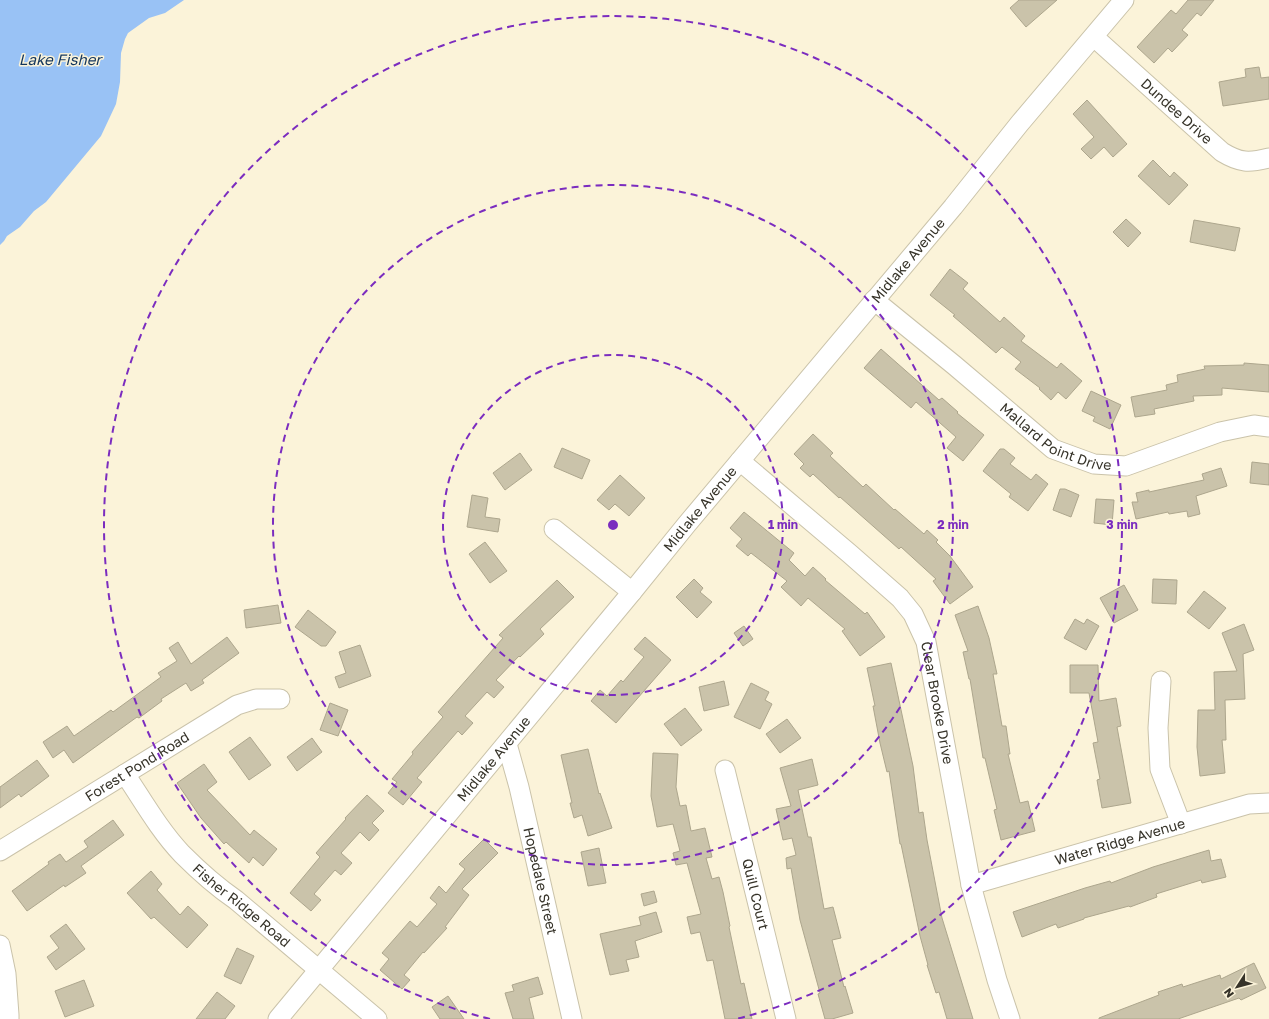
<svg xmlns="http://www.w3.org/2000/svg" width="1269" height="1019" font-family="'Golos Text',sans-serif">
  <style>
    .water { fill: #99c2f5 }
    .building { fill: #cac3aa; stroke: #ada68d }
    .lines { fill: none; stroke-linecap: round; stroke-linejoin: round }
    .minor-casing { stroke: #cac3aa; stroke-width: 21 }
    .minor { stroke: #fff; stroke-width: 19 }
    .ring { fill: none; stroke: #7b2cbf; stroke-width: 2; stroke-dasharray: 7 5 }
    .labels { text-anchor: middle; stroke-width: 3; stroke-linejoin: round; paint-order: stroke }
    .street-label { font-size: 14px; fill: #363329; stroke: #fbf3d9 }
    .water-label { font-size: 15px; font-style: italic; fill: #12355d; stroke: #fbf3d9 }
    .centre { fill: #7b2cbf; stroke: #fbf3d9; stroke-width: 2 }
    .ring-label { font-size: 12px; text-anchor: middle; font-weight: bold; fill: #7b2cbf; stroke: #fbf3d9; stroke-width: 3; stroke-linejoin: round; paint-order: stroke }
  </style>
  <rect width="100%" height="100%" fill="#fbf3d9"/>
  <path class="water" d="M0,0H184L165,13L149,18L128,33L125,39L121,53L120,82L116,104L101,136L46,202L34,211L20,227L7,236L4,241L0,245Z"/>
  <g class="building">
    <path d="M1019,0H1057L1026,27L1010,8Z"/>
    <path d="M1188,0H1214L1201,16L1197,13L1182,30L1188,35L1172,52L1168,48L1154,63L1137,47L1171,10L1176,14Z"/>
    <path d="M1259,67L1261,78L1269,77V99L1223,106L1219,82L1246,77L1245,69Z"/>
    <path d="M1087,100L1127,144L1113,157L1104,147L1091,159L1081,149L1094,137L1073,114Z"/>
    <path d="M1153,160L1170,177L1174,172L1188,185L1169,205L1138,176Z"/>
    <path d="M1126,219L1141,233L1128,247L1113,232Z"/>
    <path d="M1194,220L1240,228L1235,251L1190,242Z"/>
    <path d="M950,269L968,283L963,289L1000,322L1004,317L1025,336L1021,341L1057,368L1061,363L1082,381L1066,399L1058,392L1051,400L1039,389L1040,388L1015,369L1021,362L1002,347L996,353L953,316L955,315L930,295Z"/>
    <path d="M881,349L939,400L942,398L958,412L957,413L984,435L963,461L947,448L956,437L916,402L911,408L864,368Z"/>
    <path d="M1244,363L1269,365V392L1222,388V395L1193,396L1194,401L1154,409L1155,414L1135,417L1131,397L1167,390L1166,385L1178,382L1177,375L1205,369L1204,366L1244,365Z"/>
    <path d="M1091,391L1121,405L1110,429L1093,421L1095,417L1082,411Z"/>
    <path d="M813,434L833,453L830,456L863,487L866,484L894,510L895,509L924,534L927,530L938,540L936,542L950,556L973,587L950,604L933,581L936,579L901,547L899,549L840,497L839,498L813,474L810,477L800,468L804,464L794,454Z"/>
    <path d="M562,448L590,460L582,479L554,467Z"/>
    <path d="M1000,449H1004L1015,458L1010,464L1031,480L1036,474L1048,484L1028,511L1009,497L1011,494L983,471Z"/>
    <path d="M520,453L532,470L505,490L493,473Z"/>
    <path d="M1252,462L1269,464V485L1250,483Z"/>
    <path d="M1221,468L1227,486L1196,496L1200,514L1188,517L1187,511L1169,514L1168,512L1136,519L1132,502H1138L1136,493L1149,490V492L1204,480L1202,474Z"/>
    <path d="M620,475L645,498L629,516L615,504L609,510L597,500Z"/>
    <path d="M1060,489H1065L1079,495L1071,517L1053,510Z"/>
    <path d="M472,495L488,498L485,517L500,519L498,532L467,527Z"/>
    <path d="M1096,499L1114,500L1112,525L1094,523Z"/>
    <path d="M744,512L794,553L789,560L805,576L813,567L826,579L825,580L865,614L867,612L885,637L860,656L842,631L845,629L808,598L801,606L781,587L787,581L751,553L748,556L736,546L742,539L730,528Z"/>
    <path d="M485,542L507,571L490,583L469,554Z"/>
    <path d="M694,579L703,588L700,592L712,602L697,618L676,597Z"/>
    <path d="M1153,579L1177,580L1176,604L1152,603Z"/>
    <path d="M557,580L574,597L540,629L544,634L520,657L519,656L496,680L504,687L494,698L487,692L465,716L473,723L462,735L458,731L417,778L422,782L403,805L388,793L397,782L392,779L413,754L412,752L443,717L438,712L503,638L499,635Z"/>
    <path d="M1124,585L1138,610L1114,623L1100,598Z"/>
    <path d="M1204,591L1226,608L1209,629L1187,612Z"/>
    <path d="M278,605L281,623L246,628L244,610Z"/>
    <path d="M978,606L989,638L997,674H993L1002,726H1006L1010,754H1008L1020,803L1028,801L1035,831L1001,840L994,810L997,809L985,758H983L970,679H969L963,652L968,651L955,615Z"/>
    <path d="M308,610L336,632L326,646H321L295,627Z"/>
    <path d="M1075,619L1084,624L1087,619L1099,626L1086,650L1064,638Z"/>
    <path d="M1244,624L1254,650L1243,654L1245,699L1225,700L1226,740H1222L1225,773L1200,776L1197,747L1198,710H1215L1214,672L1237,671L1222,633Z"/>
    <path d="M744,626L753,639L743,646L734,633Z"/>
    <path d="M227,637L239,653L202,680L204,683L191,691L186,683L161,699L162,701L139,718L137,717L73,763L64,750L53,758L43,742L67,726L74,736L111,710L113,712L161,677L158,673L177,661L169,648L178,642L191,664Z"/>
    <path d="M645,637L671,660L616,723L591,701L600,690L607,696L621,680L623,682L644,657L634,649Z"/>
    <path d="M360,645L371,676L339,688L335,677L346,673L339,652Z"/>
    <path d="M891,663L913,766L919,813L923,812L927,840L942,918L973,1019H947L939,992L936,993L927,965H928L920,936L901,844H900L889,771L887,772L880,743L873,706H875L867,668Z"/>
    <path d="M1070,665H1098L1099,701L1116,698L1121,726L1117,727L1131,803L1102,808L1097,780L1100,779L1093,743L1098,742L1089,693H1070Z"/>
    <path d="M724,681L729,705L704,711L699,687Z"/>
    <path d="M751,683L769,692L765,700L772,704L760,729L734,717Z"/>
    <path d="M330,703L348,710L338,736L320,730Z"/>
    <path d="M685,708L702,730L681,746L664,724Z"/>
    <path d="M787,719L801,738L780,753L766,734Z"/>
    <path d="M250,737L271,765L249,780L229,752Z"/>
    <path d="M312,738L322,752L297,771L287,757Z"/>
    <path d="M588,749L599,794L600,793L612,828L588,836L582,815L574,818L570,803H572L561,755Z"/>
    <path d="M653,753L678,754L676,787L680,806L686,805L691,831L705,828L712,857L706,858L712,879L719,877L723,892L730,926L729,927L741,984L744,983L752,1019H725L713,960L707,961L700,932L691,934L687,917L701,914L687,863L676,865L673,853L680,851L673,824L657,827L651,796Z"/>
    <path d="M812,759L818,785L798,790L808,837H811L824,909L833,907L841,938L832,940L844,987L845,986L853,1013L832,1019H825L818,994L820,993L800,920L791,868L787,869L786,858L796,855L792,838L783,840L776,809L791,806L780,768Z"/>
    <path d="M37,760L49,776L21,797L19,794L0,808V787Z"/>
    <path d="M204,764L217,782L207,790L250,835L254,830L277,849L263,866L253,857L249,863L226,842L224,844L201,818L177,783Z"/>
    <path d="M367,795L384,811L372,823L379,830L369,841L360,832L341,853L352,863L341,875L335,870L314,894L321,900L311,911L290,893L320,857L316,853L346,819L345,818Z"/>
    <path d="M113,820L124,835L81,866L86,873L65,887L64,885L27,911L12,891L49,864L48,862L60,854L66,862L88,847L84,841Z"/>
    <path d="M484,839L498,853L462,889L469,895L445,927L447,928L424,953L423,952L404,975L410,980L402,989L380,970L389,959L382,953L410,921L417,927L437,904L430,898L439,886L446,893L465,869L459,864Z"/>
    <path d="M599,848L606,883L588,886L581,852Z"/>
    <path d="M1209,850L1211,861L1221,859L1226,877L1202,883L1201,880L1156,894L1157,897L1130,907L1129,906L1084,918V919L1058,928L1056,924L1022,937L1013,912L1085,888L1110,881L1111,883L1153,867Z"/>
    <path d="M151,871L162,884L157,890L180,915L188,906L208,925L187,948L154,917L151,919L127,893Z"/>
    <path d="M654,891L657,902L644,906L641,894Z"/>
    <path d="M656,912L662,932L635,941L639,957L626,960L629,971L610,975L600,934L641,925L639,917Z"/>
    <path d="M66,924L85,949L56,970L47,957L59,948L50,936Z"/>
    <path d="M237,948L254,956L241,984L224,976Z"/>
    <path d="M1254,963L1266,988L1241,1000L1239,998L1178,1019H1099V1018L1159,995L1158,992L1182,984L1183,987L1220,975L1221,979Z"/>
    <path d="M538,977L543,994L529,998L534,1019H513L505,993L514,991L512,985Z"/>
    <path d="M84,980L94,1006L65,1017L55,991Z"/>
    <path d="M217,992L235,1006L225,1019H196Z"/>
    <path d="M448,996L464,1019H440L432,1007Z"/>
  </g>
  <g class="lines">
    <defs>
      <g id="minor">
        <path id="s1" d="M1094,37L1222,152C1240,163 1249,163 1269,158"/>
        <path id="s2" d="M874,300L954,365L1053,449L1094,464L1126,466L1220,432L1254,425L1269,427"/>
        <path id="s3" d="M740,461L850,554L900,598L913,614L926,642L971,885L997,980L1010,1019"/>
        <path d="M554,529L632,592"/>
        <path d="M1161,681L1158,728L1160,769L1181,824"/>
        <path id="s4" d="M507,744L519,787L572,1019"/>
        <path id="s5" d="M725,770L786,1019"/>
        <path id="s6" d="M125,774C143,801 160,831 182,854C199,871 217,887 236,900L377,1019"/>
        <path id="s7" d="M0,851L237,705L256,699H280"/>
        <path id="s8" d="M971,885L1249,804L1269,803"/>
        <path d="M0,945L6,974L9,1015V1019"/>
        <path id="s9" d="M278,1019L632,592L687,524L953,207L1020,123L1124,0"/>
      </g>
    </defs>
    <use href="#minor" class="minor-casing"/>
    <use href="#minor" class="minor"/>
  </g>
  <g class="ring">
    <circle cx="613" cy="525" r="170"/>
    <circle cx="613" cy="525" r="340"/>
    <path d="M490 1019A509 509 0 1 1 736 1019"/>
  </g>
  <g class="labels">
    <g class="street-label">
      <text dy="5" stroke="none"><textPath href="#s1" startOffset="111">Dundee Drive</textPath></text>
      <text dy="5" stroke="none"><textPath href="#s9" startOffset="986">Midlake Avenue</textPath></text>
      <text dy="5" stroke="none"><textPath href="#s2" startOffset="230">Mallard Point Drive</textPath></text>
      <text dy="5" stroke="none"><textPath href="#s9" startOffset="662">Midlake Avenue</textPath></text>
      <text dy="5" stroke="none"><textPath href="#s3" startOffset="324">Clear Brooke Drive</textPath></text>
      <text dy="5" stroke="none"><textPath href="#s9" startOffset="338">Midlake Avenue</textPath></text>
      <text dy="5" stroke="none"><textPath href="#s7" startOffset="161">Forest Pond Road</textPath></text>
      <text dy="5" stroke="none"><textPath href="#s8" startOffset="155">Water Ridge Avenue</textPath></text>
      <text dy="5" stroke="none"><textPath href="#s4" startOffset="141">Hopedale Street</textPath></text>
      <text dy="5" stroke="none"><textPath href="#s5" startOffset="128">Quill Court</textPath></text>
      <text dy="5" stroke="none"><textPath href="#s6" startOffset="177">Fisher Ridge Road</textPath></text>
    </g>
    <g class="water-label">
      <text x="60" y="65">Lake Fisher</text>
    </g>
  </g>
  <circle cx="613" cy="525" r="6" class="centre"/>
  <g class="ring-label">
    <text x="783" y="529">1 min</text>
    <text x="953" y="529">2 min</text>
    <text x="1122" y="529">3 min</text>
  </g>
  <g transform="translate(1237 987) rotate(234)" stroke="#fbf3d9" stroke-width="3" paint-order="stroke">
  <path d="M0-3L7 15L0 10L-7 15Z" fill="#363329"/>
  <text y="-6" font-size="11" font-weight="bold" text-anchor="middle" fill="#363329">N</text>
  </g>
</svg>
